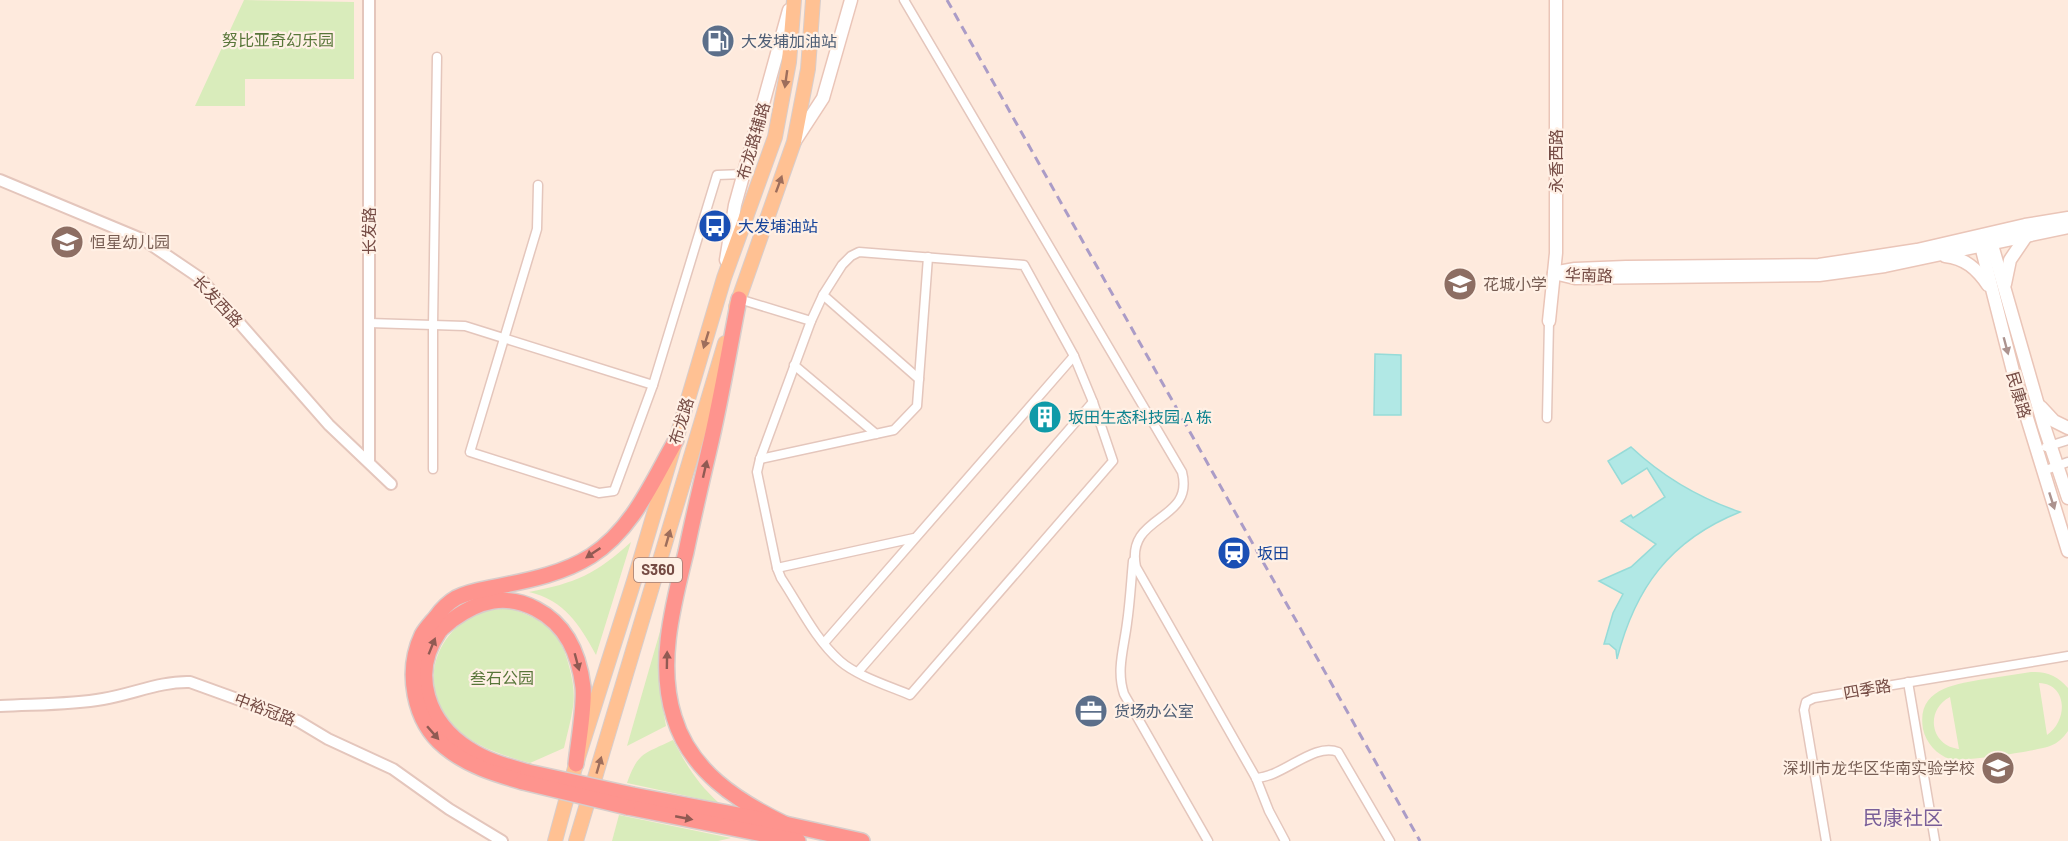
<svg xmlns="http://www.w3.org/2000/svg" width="2068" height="841" font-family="Barlow,'Noto Sans SC',sans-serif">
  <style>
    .green { fill: #d9ecbb; fill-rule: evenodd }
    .water { fill: #b1e8e5; stroke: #96dbd8; stroke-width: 1.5 }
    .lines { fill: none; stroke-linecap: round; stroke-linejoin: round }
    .minor-casing { stroke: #e4c6bc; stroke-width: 11 }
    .tertiary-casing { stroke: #e4c6bc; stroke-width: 14 }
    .secondary-casing { stroke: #eac5b8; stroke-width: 15 }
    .primary-casing { stroke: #d8cdcb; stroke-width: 16 }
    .motorway-casing { stroke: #d8cdcb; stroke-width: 18 }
    .minor { stroke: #fff; stroke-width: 8 }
    .tertiary { stroke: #fff; stroke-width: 10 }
    .secondary { stroke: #fff; stroke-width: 12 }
    .primary { stroke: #ffc193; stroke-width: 14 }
    .motorway { stroke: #fe948e; stroke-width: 15 }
    .rail { stroke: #ab9cc7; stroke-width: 3; stroke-dasharray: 9 6; stroke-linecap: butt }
    .motorway-bridge-casing { stroke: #d8cdcb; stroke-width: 18; stroke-linecap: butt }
    .motorway-bridge { stroke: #fe948e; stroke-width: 15 }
    .oneway { fill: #9e6e5c }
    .oneway2 { fill: #ac938f }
    .oneway3 { fill: #905a53 }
    .labels { text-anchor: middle; stroke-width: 4.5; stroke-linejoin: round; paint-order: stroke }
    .shield { fill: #fff0e5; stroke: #9e7c74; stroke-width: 1.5 }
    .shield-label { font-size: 15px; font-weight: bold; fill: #754b44 }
    .park-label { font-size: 16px; fill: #587639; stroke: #fff0e5 }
    .service-label { font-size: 16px; fill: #4e5e75; stroke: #fff0e5; text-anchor: start }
    .street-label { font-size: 16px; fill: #754b44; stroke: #fff0e5 }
    .transit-label { font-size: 16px; fill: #164399; stroke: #fff0e5; text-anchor: start }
    .education-label { font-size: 16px; fill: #785e54; stroke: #fff0e5; text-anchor: start }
    .culture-label { font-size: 16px; fill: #0d838f; stroke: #fff0e5; text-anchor: start }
    .quarter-label { font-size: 20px; fill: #7a5f99; stroke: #fff0e5 }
  </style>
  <rect width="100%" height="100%" fill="#feeadd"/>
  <g class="green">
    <path d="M244,0L354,2V79H245V106H195Z"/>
    <path d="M631,542L596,655C580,625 564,600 529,592C576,583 596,574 631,542Z"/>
    <path d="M508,608C544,619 562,632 570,670C573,682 575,694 573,707C571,721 567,734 564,748L530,763C502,755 474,747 453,725C420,689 431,640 472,616C483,610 497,610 508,608Z"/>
    <path d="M663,621C660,658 659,690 666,726L627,746Z"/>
    <path d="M2031,672C2047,671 2058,676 2068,688V731C2063,738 2058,743 2050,746C2037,751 1962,762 1950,759C1937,755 1926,743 1923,729C1916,688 1956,684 1985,679C2001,677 2016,674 2031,672ZM2039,683C2068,684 2068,721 2047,735ZM1950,697L1959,749H1958C1930,745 1925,710 1950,697Z"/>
    <path d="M673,740C687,766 697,783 719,803L627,783C638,752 644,754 673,740Z"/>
    <path d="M619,815L731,838L718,841H612Z"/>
  </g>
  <g class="water">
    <path d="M1375,354L1401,355V415H1374Z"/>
    <path d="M1631,447C1663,477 1699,498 1740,512C1670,540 1635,588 1617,659L1616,650L1609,644H1604L1613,613L1623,594L1599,581L1631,567L1656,544L1621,521L1631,515L1633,518L1665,497L1647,468L1622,484L1608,461Z"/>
  </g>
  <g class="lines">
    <defs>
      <g id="minor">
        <path d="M904,0L1182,472C1195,523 1125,513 1136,567L1256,778L1269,811L1285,841"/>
        <path d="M538,185L537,229L470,452L599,493L614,491L653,385L717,175L744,174"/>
        <path d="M859,252L1024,265L1074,356L1093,402L1113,461L910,695C889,686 857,676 840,661C815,639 799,605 781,578L777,568L757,472L760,459L811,321L823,295L842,265L851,256Z"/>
        <path d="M823,295L919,379"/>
        <path d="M739,299L811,321"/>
        <path d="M369,323L465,326L653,385"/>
        <path d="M794,365L876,434"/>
        <path d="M1547,418L1549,321"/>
        <path d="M2046,447L2068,440"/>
        <path d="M760,459L894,430L917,406L928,257"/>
        <path d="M433,469V325L437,57"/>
        <path d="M2043,471L2068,462"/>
        <path d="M1133,561C1131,582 1130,603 1127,623C1124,648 1116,670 1124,694L1208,841"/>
        <path d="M777,568L914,538"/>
        <path d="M824,643L1074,356"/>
        <path d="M858,672L1093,402"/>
        <path d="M1908,682L1935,841"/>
        <path d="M1256,778C1283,777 1314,742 1338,752L1390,841"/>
        <path d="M1826,841L1804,710L1806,702L1814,698L2068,656"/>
      </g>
      <g id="tertiary">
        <path d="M0,180L144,240L200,278L329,425L391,484"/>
        <path d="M369,461V0"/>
        <path d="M0,706C34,704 70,705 103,699C133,694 161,681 190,682L298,721L328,739L393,769L449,809L502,841"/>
      </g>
      <g id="secondary">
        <path d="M795,141L823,98L851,0"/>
        <path d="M1979,238L2015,379L2068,551"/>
        <path d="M1990,238L2044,426L2068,498"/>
        <path d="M1945,256C1965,258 1977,269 1988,285"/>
        <path d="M726,260L735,205L789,10"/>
        <path d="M1558,272L1575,269L1626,267L1819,265L1917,250L2025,225L2068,218"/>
        <path d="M1554,273L1575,278L1819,275L1885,266L2068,227"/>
        <path d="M2005,284L2010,260L2027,235"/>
        <path d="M1549,321L1556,253V0"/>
        <path d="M2041,407L2054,421L2068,428"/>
      </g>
      <g id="primary">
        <path d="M736,307L794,142L808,69L813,0"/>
        <path d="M555,841L576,764L634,581L724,278L775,137L789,62L794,0"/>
        <path d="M576,841L725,343"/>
      </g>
      <g id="motorway">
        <path d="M739,299C729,350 721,400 709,450C701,484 693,518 686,552C673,605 657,664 674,717C690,771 737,801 785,824"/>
        <path d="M528,772C507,766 487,761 469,749C428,723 410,674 439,632C442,627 448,624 452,620C479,600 506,593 536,609C567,625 579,654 583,687C585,706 578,743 576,764"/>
        <path d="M523,782C495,774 468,766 445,747C413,721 405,671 422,635C426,628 432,622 436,617C441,610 449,602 456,598C469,591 486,589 500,586C531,580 564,573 591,556C633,529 652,482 676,440"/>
        <path d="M633,795L785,824L862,841"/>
        <path d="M627,807L798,841"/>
      </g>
    </defs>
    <use href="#minor" class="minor-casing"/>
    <use href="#tertiary" class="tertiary-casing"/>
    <use href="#secondary" class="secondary-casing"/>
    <use href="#primary" class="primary-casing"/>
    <use href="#motorway" class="motorway-casing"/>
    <use href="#minor" class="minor"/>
    <use href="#tertiary" class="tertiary"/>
    <use href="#secondary" class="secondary"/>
    <use href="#primary" class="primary"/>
    <use href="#motorway" class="motorway"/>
    <path class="rail" d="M947,0L1420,841"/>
    <defs>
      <g id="motorway-bridge">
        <path d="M528,772L633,795"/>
        <path d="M523,782L627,807"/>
      </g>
    </defs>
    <use href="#motorway-bridge" class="motorway-bridge-casing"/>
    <use href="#motorway-bridge" class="motorway-bridge"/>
  </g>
  <defs><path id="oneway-solid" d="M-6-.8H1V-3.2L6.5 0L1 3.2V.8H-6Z" transform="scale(1.5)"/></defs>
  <g class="oneway">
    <use href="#oneway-solid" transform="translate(786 79) rotate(98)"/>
    <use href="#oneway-solid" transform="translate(779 184) rotate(-70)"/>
    <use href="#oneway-solid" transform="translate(706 340) rotate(107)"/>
    <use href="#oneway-solid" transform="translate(668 538) rotate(-74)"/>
    <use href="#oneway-solid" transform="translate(599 765) rotate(-74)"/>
  </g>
  <g class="oneway2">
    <use href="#oneway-solid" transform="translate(2006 346) rotate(75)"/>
    <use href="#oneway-solid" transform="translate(2052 501) rotate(72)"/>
  </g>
  <g class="oneway3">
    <use href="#oneway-solid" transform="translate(705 469) rotate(-77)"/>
    <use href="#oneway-solid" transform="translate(593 553) rotate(146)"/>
    <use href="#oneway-solid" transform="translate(432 646) rotate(-68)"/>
    <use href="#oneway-solid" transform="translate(667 660) rotate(-89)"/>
    <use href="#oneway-solid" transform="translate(577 662) rotate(75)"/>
    <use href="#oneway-solid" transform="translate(433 733) rotate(49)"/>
    <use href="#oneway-solid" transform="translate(684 818) rotate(11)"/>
  </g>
  <defs>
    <symbol id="fuel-disc" viewBox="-11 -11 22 22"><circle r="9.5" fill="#5c6f8a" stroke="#fff0e5"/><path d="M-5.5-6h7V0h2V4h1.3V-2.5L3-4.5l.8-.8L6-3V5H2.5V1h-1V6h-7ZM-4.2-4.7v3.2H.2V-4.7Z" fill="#fff"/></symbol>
    <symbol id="bus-disc" viewBox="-11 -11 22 22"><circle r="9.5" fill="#1a4fb4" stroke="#fff0e5"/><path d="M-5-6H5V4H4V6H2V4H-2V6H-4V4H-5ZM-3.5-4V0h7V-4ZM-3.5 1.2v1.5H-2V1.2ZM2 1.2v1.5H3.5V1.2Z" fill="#fff"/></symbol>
    <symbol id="school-disc" viewBox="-11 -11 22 22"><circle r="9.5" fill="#8d6e63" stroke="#fff0e5"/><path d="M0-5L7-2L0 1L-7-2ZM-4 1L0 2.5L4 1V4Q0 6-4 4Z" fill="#fff"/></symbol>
    <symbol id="building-disc" viewBox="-11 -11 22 22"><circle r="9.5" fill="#0f9aa8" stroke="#fff0e5"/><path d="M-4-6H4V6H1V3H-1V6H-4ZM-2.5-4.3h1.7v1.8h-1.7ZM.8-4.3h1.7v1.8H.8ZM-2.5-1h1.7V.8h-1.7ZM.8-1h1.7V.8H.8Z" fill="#fff"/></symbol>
    <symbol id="station-disc" viewBox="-11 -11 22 22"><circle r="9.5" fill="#1a4fb4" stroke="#fff0e5"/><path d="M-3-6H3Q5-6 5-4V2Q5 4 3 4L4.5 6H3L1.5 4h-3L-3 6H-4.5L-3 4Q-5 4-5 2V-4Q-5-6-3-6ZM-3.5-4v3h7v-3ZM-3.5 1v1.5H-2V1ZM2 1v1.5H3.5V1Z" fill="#fff"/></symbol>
    <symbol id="office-disc" viewBox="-11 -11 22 22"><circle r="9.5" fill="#5c6f8a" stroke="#fff0e5"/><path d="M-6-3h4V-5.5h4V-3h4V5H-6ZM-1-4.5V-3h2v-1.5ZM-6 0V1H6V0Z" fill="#fff"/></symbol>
  </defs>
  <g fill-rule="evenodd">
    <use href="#fuel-disc" x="699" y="22" width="38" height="38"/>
    <use href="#bus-disc" x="696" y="207" width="38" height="38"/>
    <use href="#school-disc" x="48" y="223" width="38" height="38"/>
    <use href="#school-disc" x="1441" y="265" width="38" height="38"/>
    <use href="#building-disc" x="1026" y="398" width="38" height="38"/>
    <use href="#station-disc" x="1215" y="534" width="38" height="38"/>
    <use href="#office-disc" x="1072" y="692" width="38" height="38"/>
    <use href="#school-disc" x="1979" y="749" width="38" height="38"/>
  </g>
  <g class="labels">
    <rect class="shield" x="634" y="558" width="48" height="24" rx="4.5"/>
    <g class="shield-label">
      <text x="658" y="575">S360</text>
    </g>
    <g class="park-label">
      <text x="278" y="46">努比亚奇幻乐园</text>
      <text x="502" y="684">叁石公园</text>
    </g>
    <g class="service-label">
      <text x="741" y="47">大发埔加油站</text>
      <text x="1114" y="717">货场办公室</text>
    </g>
    <g class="street-label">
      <text transform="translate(753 141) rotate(-74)" y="6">布龙路辅路</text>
      <text transform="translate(1556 161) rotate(-90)" y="6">永香西路</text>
      <text transform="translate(369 231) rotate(-90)" y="6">长发路</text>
      <text transform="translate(1589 275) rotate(2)" y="6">华南路</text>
      <text transform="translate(218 301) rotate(47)" y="6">长发西路</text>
      <text transform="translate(2019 395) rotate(74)" y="6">民康路</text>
      <text transform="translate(681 421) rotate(-73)" y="6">布龙路</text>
      <text transform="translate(1867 689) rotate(-10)" y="6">四季路</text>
      <text transform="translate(265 709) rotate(21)" y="6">中裕冠路</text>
    </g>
    <g class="transit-label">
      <text x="738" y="232">大发埔油站</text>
      <text x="1257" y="559">坂田</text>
    </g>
    <g class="education-label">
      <text x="90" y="248">恒星幼儿园</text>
      <text x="1483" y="290">花城小学</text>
      <text x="1975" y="774" text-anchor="end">深圳市龙华区华南实验学校</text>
    </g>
    <g class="culture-label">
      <text x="1068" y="423">坂田生态科技园 A 栋</text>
    </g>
    <g class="quarter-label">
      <text x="1903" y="825">民康社区</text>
    </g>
  </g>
</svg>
